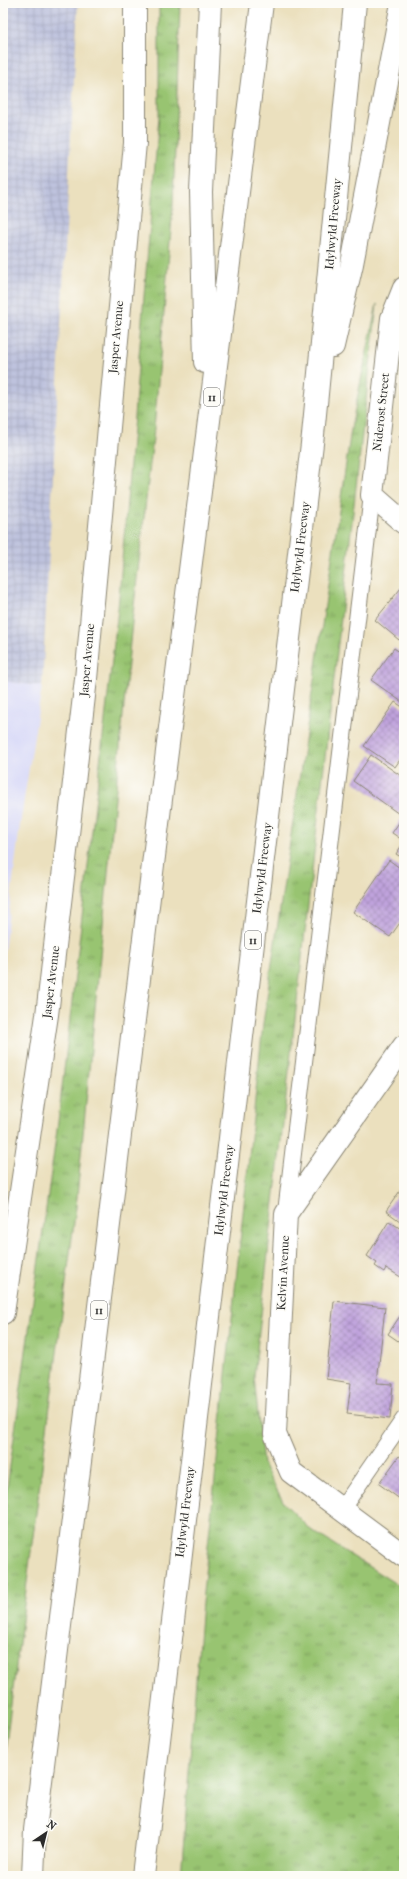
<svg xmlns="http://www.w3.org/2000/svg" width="407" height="1879" font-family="'IM FELL French Canon',serif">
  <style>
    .built { fill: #d6d7f8 }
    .industrial { fill: url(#industrial-grid) }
    .grass { fill: url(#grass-tufts); stroke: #62784e }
    .building { fill: url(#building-cross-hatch) }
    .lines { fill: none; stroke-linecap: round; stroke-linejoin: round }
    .lane-casing { stroke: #8b8674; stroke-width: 18 }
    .street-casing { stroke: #8b8674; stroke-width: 24 }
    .highway-casing { stroke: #8b8674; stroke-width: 24 }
    .lane { stroke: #fff; stroke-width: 16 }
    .street { stroke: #fff; stroke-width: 22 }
    .highway { stroke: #fff; stroke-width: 22 }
    .labels { text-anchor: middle; stroke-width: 3; stroke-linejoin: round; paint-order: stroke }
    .shield { fill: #fdfcf7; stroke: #6a6a68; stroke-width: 1 }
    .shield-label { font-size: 11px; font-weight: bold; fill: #2b2b2b }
    .street-label { font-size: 12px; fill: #2b2b2b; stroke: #fdfcf7 }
  </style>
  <defs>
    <pattern id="industrial-grid" width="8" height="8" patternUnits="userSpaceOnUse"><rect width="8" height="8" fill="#bec2dd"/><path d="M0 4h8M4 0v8" fill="none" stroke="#a3a7be"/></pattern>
    <pattern id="grass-tufts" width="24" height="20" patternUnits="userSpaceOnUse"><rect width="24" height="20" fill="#98c471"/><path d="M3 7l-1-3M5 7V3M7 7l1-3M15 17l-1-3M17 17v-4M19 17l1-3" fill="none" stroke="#7c9f5d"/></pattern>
    <pattern id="building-cross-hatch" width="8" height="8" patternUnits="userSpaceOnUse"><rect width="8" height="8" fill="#c0a3dd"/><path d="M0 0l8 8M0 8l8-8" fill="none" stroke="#9c85b3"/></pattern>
  </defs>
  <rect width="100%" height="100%" fill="#fdfcf7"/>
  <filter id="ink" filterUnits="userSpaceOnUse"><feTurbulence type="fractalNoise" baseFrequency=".025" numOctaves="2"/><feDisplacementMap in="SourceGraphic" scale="8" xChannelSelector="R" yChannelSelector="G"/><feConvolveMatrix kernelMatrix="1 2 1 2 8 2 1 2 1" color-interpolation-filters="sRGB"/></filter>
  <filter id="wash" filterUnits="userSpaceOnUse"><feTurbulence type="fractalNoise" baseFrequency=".012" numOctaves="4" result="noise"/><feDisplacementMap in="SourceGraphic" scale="16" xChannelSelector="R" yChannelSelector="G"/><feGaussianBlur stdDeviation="0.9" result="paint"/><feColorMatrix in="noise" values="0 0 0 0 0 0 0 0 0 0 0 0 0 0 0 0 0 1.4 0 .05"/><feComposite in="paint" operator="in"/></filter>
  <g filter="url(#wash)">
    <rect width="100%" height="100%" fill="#ebe0be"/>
    <path class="built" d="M3,681L42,686L20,825L3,959Z"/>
    <path class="industrial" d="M3,3H78L42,686L3,681Z"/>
    <g class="grass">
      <path d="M159,3H180L173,206L154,429L131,632L76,1207L3,1766V1516L57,1130L118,609L159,116Z"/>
      <path d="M377,304L254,1376L263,1464L284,1503L311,1530L404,1589V1873L403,1876H181L202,1602L263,1024L352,423Z"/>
    </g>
    <g id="blocks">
      <g class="building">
        <path d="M404,430V440L399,437Z"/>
        <path d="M401,588L404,590V634L399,640L375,620Z"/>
        <path d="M394,648L404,655V700L402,702L371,680Z"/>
        <path d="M395,702L404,708V754L395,767L364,746Z"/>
        <path d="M371,755L404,778V807L399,814L353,781Z"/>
        <path d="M404,815V841L392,833Z"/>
        <path d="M404,842V859L396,854Z"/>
        <path d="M389,860L404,871V917L390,937L353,912Z"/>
        <path d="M404,1185V1224L386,1211Z"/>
        <path d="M389,1221L404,1231V1279L386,1268L384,1272L375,1266L377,1263L367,1256Z"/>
        <path d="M334,1301L385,1307L377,1383L393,1384L390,1419L347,1414L351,1383L326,1379Z"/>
        <path d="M400,1316L404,1319V1345L388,1334Z"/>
        <path d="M399,1456L404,1459V1502L379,1484Z"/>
      </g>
    </g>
  </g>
  <g filter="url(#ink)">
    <use href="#blocks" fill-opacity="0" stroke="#8b8674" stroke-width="1"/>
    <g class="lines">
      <defs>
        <g id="lane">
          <path d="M286,1212L372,495"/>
          <path d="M341,1510L404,1419"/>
        </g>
        <g id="street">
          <path d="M404,288L392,318L372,495L404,523"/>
          <path d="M404,1046L286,1214L275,1434L291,1472L404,1556"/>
          <path d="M3,1313L47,1015L86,679L135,143V3"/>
        </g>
        <g id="highway">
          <path d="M333,346L352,264L402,3"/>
          <path d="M205,362L201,192L210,3"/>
          <path d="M33,1876L35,1830L162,791L262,3"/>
          <path d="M143,1876L313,435L355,3"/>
        </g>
      </defs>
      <use href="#lane" class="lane-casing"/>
      <use href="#street" class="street-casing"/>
      <use href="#highway" class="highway-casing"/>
      <use href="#lane" class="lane"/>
      <use href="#street" class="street"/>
      <use href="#highway" class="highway"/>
    </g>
  </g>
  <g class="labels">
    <g class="shield">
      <rect x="204" y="388" width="16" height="18" rx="3"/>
      <rect x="245" y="931" width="16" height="18" rx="3"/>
      <rect x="91" y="1301" width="16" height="18" rx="3"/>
    </g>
    <g class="shield-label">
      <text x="212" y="401">11</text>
      <text x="253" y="944">11</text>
      <text x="99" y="1314">11</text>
    </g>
    <g class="street-label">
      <text transform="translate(333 224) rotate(-85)" y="4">Idylwyld Freeway</text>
      <text transform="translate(116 337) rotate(-85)" y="4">Jasper Avenue</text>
      <text transform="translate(381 412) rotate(-84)" y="4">Niderost Street</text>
      <text transform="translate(300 547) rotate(-83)" y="4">Idylwyld Freeway</text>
      <text transform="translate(87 660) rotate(-85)" y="4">Jasper Avenue</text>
      <text transform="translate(262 868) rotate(-83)" y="4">Idylwyld Freeway</text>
      <text transform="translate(51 982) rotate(-83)" y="4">Jasper Avenue</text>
      <text transform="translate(224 1190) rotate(-83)" y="4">Idylwyld Freeway</text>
      <text transform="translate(283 1273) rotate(-87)" y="4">Kelvin Avenue</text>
      <text transform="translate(185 1512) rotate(-83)" y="4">Idylwyld Freeway</text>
    </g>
  </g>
  <rect width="407" height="1879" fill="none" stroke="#fdfcf7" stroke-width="16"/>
  <g transform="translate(46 1833) rotate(35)" stroke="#fdfcf7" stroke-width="3" paint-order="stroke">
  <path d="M0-3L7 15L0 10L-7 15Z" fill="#2b2b2b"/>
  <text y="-6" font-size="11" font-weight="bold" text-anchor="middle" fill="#2b2b2b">N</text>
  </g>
</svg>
